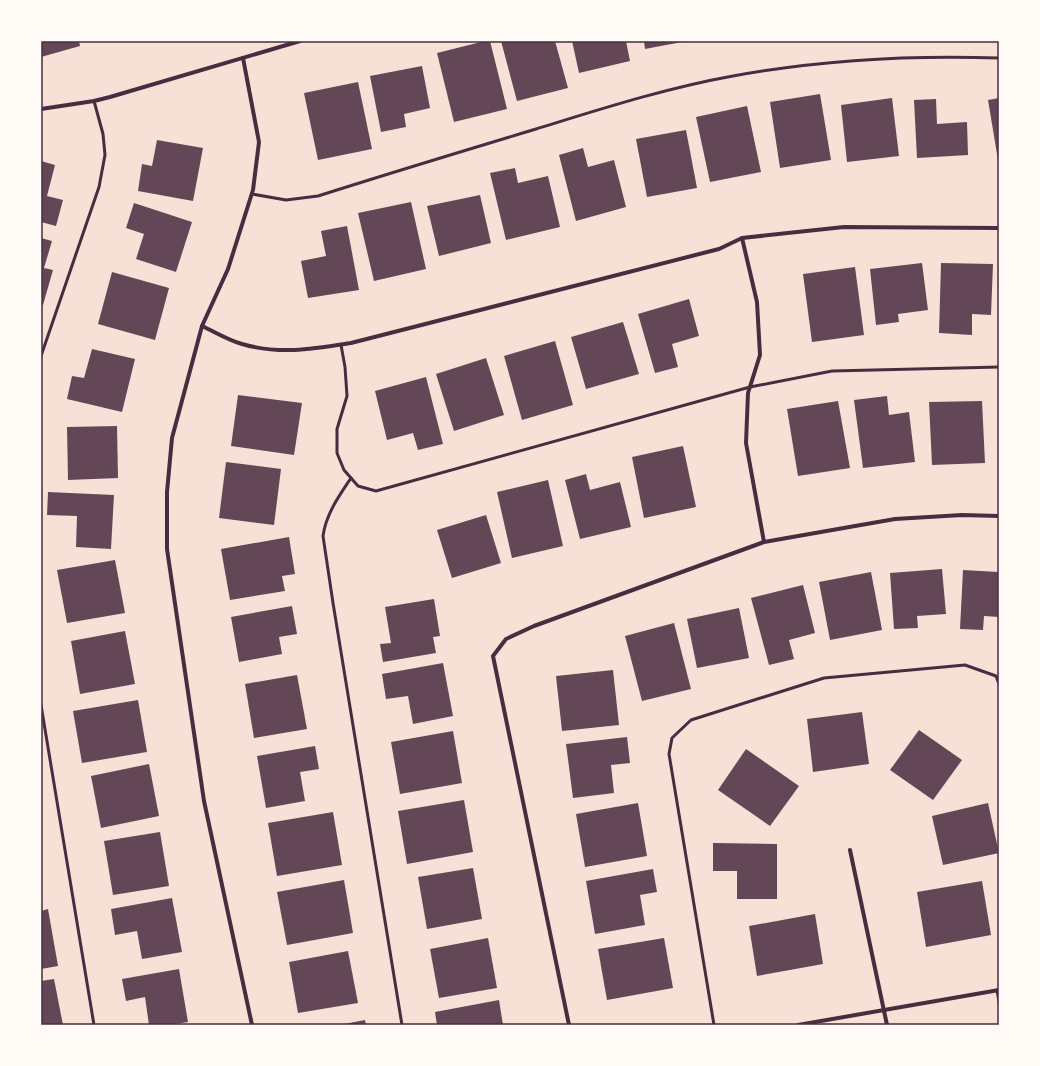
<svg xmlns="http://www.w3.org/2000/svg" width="1040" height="1066" font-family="'Alegreya Sans',sans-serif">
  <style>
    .building { fill: #644757 }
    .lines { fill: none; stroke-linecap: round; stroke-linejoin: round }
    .service { stroke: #4a2c40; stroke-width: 3 }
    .minor { stroke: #4a2c40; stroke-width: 4 }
    .neatline { fill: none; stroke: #4a2c40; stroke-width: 1.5 }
  </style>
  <rect width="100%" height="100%" fill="#f7e1d7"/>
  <g class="building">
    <path d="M41,41H79L80,46L41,57Z"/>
    <path d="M485,41H490L507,109L454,122L437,53Z"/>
    <path d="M501,41H555L568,88L517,101Z"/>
    <path d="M572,41H626L630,61L579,73Z"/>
    <path d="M644,41H682V42L645,49Z"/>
    <path d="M422,66L430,108L404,114L406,127L381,132L370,76Z"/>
    <path d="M358,82L372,149L318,160L304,93Z"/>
    <path d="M820,94L831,160L780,168L770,102Z"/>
    <path d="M892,98L899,156L847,162L841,105Z"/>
    <path d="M999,98V160H998L988,100Z"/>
    <path d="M936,99L937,124L967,122L968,155L917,158L914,100Z"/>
    <path d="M747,106L761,172L710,182L696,117Z"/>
    <path d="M686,130L697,188L647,197L636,139Z"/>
    <path d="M157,140L203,148L193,201L138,191L142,164L152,166Z"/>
    <path d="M583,148L588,167L614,160L626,207L576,221L559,155Z"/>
    <path d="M41,161L55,165L47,196L63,200L56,226L41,222Z"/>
    <path d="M515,168L518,183L548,176L560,227L506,240L490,173Z"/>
    <path d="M480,195L491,243L439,256L427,206Z"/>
    <path d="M411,202L426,269L374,281L358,213Z"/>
    <path d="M134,203L192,222L176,272L136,259L144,234L126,228Z"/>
    <path d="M347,226L359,290L308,298L301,261L326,256L321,231Z"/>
    <path d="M41,238L52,241L44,268L53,270L43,305L41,304Z"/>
    <path d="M922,263L928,310L898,314L899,322L876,325L870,269Z"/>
    <path d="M941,263L993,264L991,315L972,314V335L939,333Z"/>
    <path d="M855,267L864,335L812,342L803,274Z"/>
    <path d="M112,272L169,288L155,340L98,324Z"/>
    <path d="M689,299L699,336L672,344L678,367L655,373L638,314Z"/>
    <path d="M623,322L639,374L586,389L571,337Z"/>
    <path d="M555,341L573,405L522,420L504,356Z"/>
    <path d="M92,349L135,359L122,412L67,399L72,376L84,378Z"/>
    <path d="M486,358L504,415L454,431L436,374Z"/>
    <path d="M426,377L443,444L418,450L413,433L387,440L375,391Z"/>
    <path d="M238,395L302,403L294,455L231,446Z"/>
    <path d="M887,396L889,415L909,412L915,462L863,468L854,400Z"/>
    <path d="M838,401L850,468L798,476L787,409Z"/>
    <path d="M982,401L985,463L932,465L929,402Z"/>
    <path d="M117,426L118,478L68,480L67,427Z"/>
    <path d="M683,446L696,507L644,518L632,457Z"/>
    <path d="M226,462L281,469L274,525L219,518Z"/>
    <path d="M586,474L590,490L620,482L631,527L580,539L565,480Z"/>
    <path d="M548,480L563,546L512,558L497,492Z"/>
    <path d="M48,492L114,495L111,549L76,547L77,516L47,515Z"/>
    <path d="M486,515L501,563L452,578L437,530Z"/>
    <path d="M289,537L295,574L282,576L285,591L230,600L221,549Z"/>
    <path d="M115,560L125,613L67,623L57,570Z"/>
    <path d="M942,569L946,614L917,616L918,628L894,629L890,573Z"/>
    <path d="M963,570L999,572V617L984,616L983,630L960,629Z"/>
    <path d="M871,572L882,630L830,640L819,582Z"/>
    <path d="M803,585L815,633L789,640L794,659L769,665L751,598Z"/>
    <path d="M434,599L440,636L433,637L436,653L383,662L380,644L391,643L385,607Z"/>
    <path d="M292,606L297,634L279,637L282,654L239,662L231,617Z"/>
    <path d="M739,608L749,658L697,668L687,619Z"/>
    <path d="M674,623L691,689L642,701L625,636Z"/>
    <path d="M125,631L135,684L80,694L71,641Z"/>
    <path d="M443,663L453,716L413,724L408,696L386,699L382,674Z"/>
    <path d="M613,670L619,725L562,731L556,676Z"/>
    <path d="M297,675L307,729L254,738L245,684Z"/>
    <path d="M138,700L147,752L82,763L73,711Z"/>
    <path d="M862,712L869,764L813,772L807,719Z"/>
    <path d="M919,730L962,760L933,800L890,770Z"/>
    <path d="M453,731L462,783L400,794L391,742Z"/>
    <path d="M627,737L630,763L611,765L614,793L573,798L566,744Z"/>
    <path d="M315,746L319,769L300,772L305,801L266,808L257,756Z"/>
    <path d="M746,749L799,786L770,826L718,790Z"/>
    <path d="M149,764L159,816L101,828L91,776Z"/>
    <path d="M464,800L473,852L407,864L398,811Z"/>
    <path d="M638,803L647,856L585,867L576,814Z"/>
    <path d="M988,803L999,853L943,865L932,816Z"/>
    <path d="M333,812L342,865L277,876L268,823Z"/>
    <path d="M160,832L169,886L113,895L104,841Z"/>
    <path d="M713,843L777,844V899H737V871H713Z"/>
    <path d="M473,868L482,919L427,929L418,877Z"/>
    <path d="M653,869L657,892L640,895L645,925L595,934L586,881Z"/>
    <path d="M344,880L353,933L287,945L277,892Z"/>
    <path d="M982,881L991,935L926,947L917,892Z"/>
    <path d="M172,898L182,952L142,959L137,931L115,935L111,909Z"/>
    <path d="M48,909L58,966L41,969V911Z"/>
    <path d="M815,914L823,964L757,976L749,926Z"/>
    <path d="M488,938L497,988L439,998L430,949Z"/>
    <path d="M664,938L673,988L607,1000L598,949Z"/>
    <path d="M348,951L358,1003L298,1013L289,962Z"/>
    <path d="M179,969L188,1022L169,1025H149L145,997L126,1001L122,979Z"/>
    <path d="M54,979L63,1025H41V981Z"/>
    <path d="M499,1000L503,1025H437L435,1012Z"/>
    <path d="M365,1020L366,1025H344V1024Z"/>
  </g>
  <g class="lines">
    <g class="service">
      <path d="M252,194L286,200L318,196C390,173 463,151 536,129C601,109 666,88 733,76C820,60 910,55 999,58"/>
      <path d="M341,345L345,367L347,396L337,429V453L344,470L358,486L376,491L750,387L832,371L999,367"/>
      <path d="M41,356L99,187L105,155L103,134L94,101"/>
      <path d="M351,478C339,496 326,514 323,536L333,603L402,1025"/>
      <path d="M41,705L94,1025"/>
      <path d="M997,990L999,1002"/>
      <path d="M714,1025L669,754L672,738L691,720L824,678L965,665L996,676L999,684"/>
    </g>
    <g class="minor">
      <path d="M243,58L259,142L253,190L228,269L202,326L172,438L167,492V549L204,801L252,1025"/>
      <path d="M41,109L94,101L110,97L300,41"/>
      <path d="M742,238L757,302L760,355L748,393L746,443L764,542"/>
      <path d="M202,326C215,332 228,340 242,344C280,355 313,349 351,343L719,249L742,238L844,227L999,228"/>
      <path d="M850,850L887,1025"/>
      <path d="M569,1025L493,656L506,639L534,626L764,542L895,519L962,515L999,516"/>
      <path d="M798,1025L999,990"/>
    </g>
  </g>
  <rect width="1040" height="1066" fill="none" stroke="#fffaf5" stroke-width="84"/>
  <rect x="42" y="42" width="956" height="982" class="neatline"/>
</svg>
